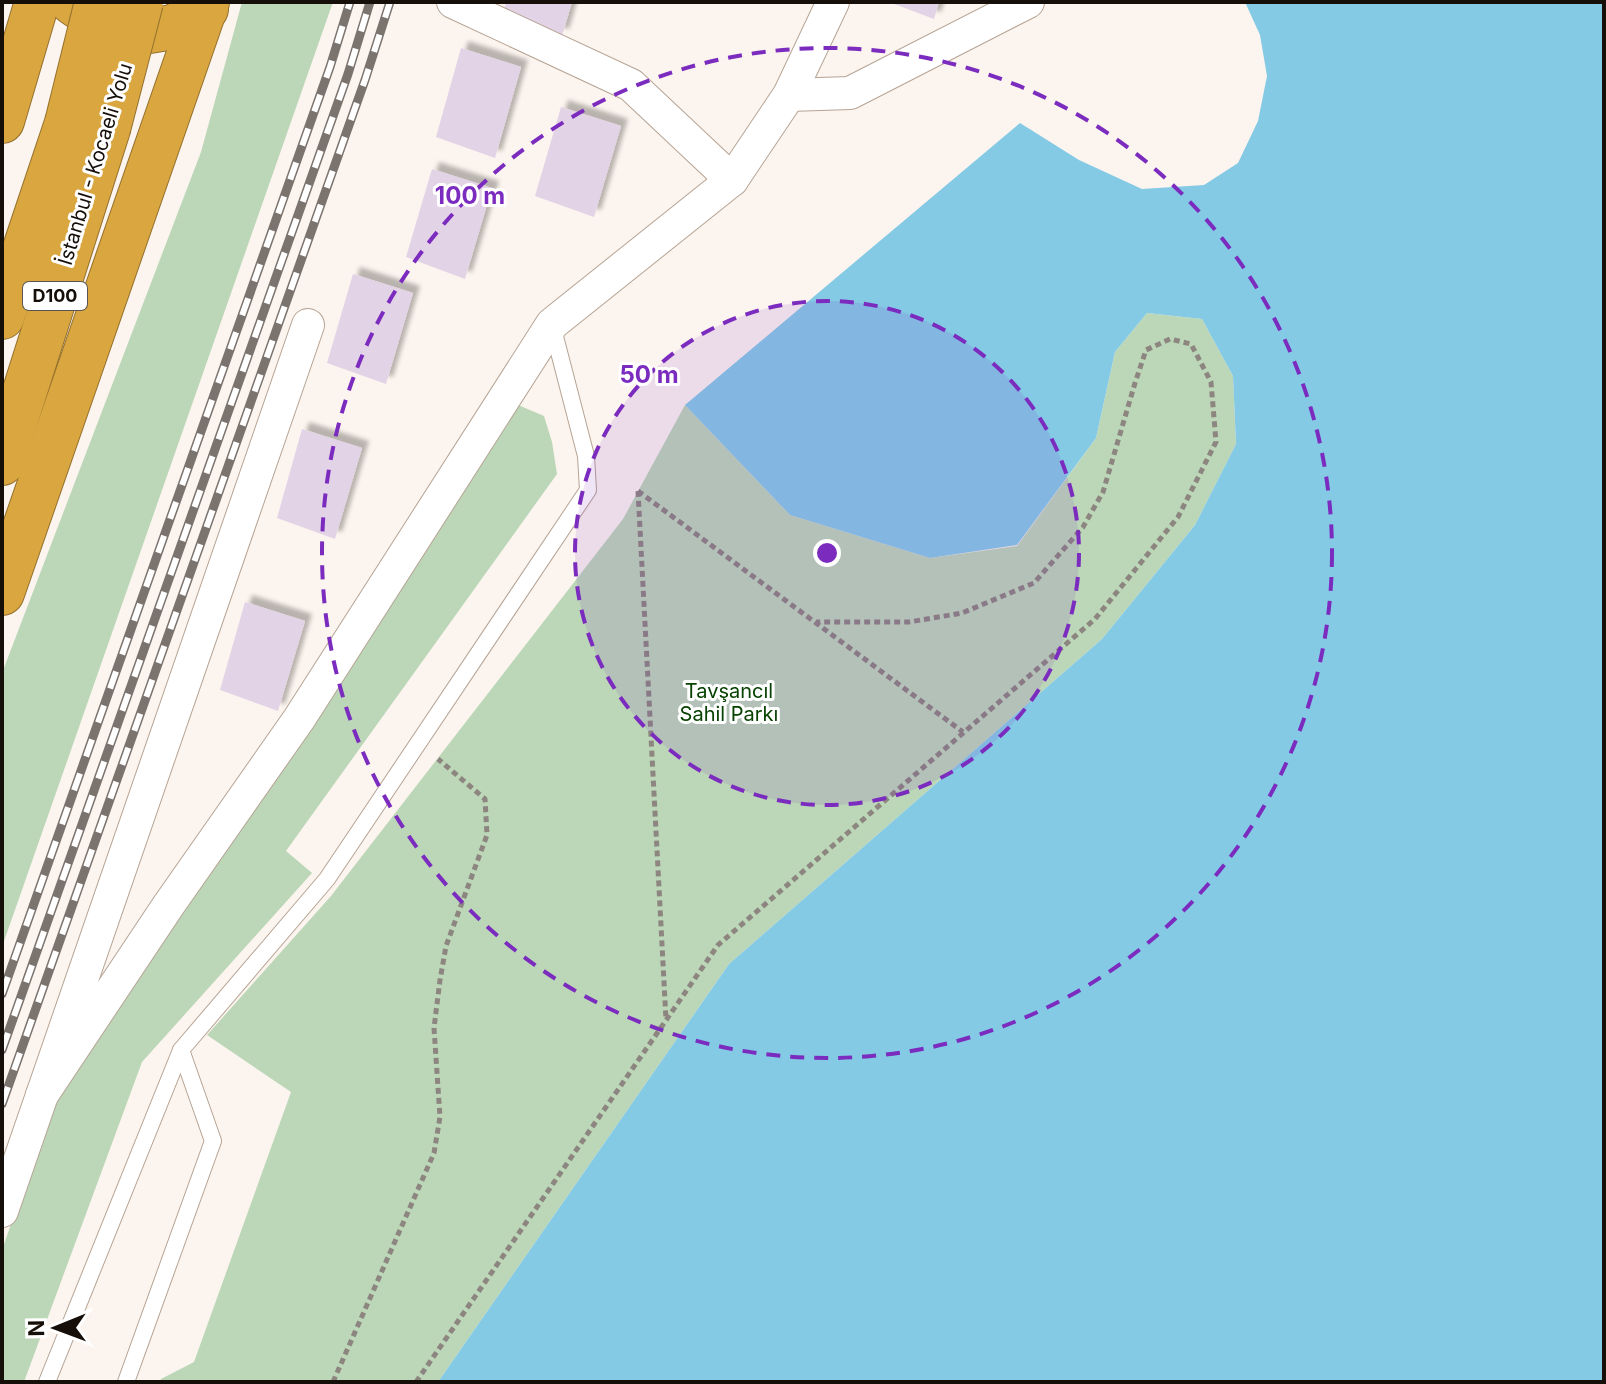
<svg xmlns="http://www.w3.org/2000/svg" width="1606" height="1384" font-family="Inter,sans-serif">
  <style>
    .green { fill: #bcd7b8 }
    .water { fill: #84cae5 }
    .building { fill: #e3d3e6; filter: url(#shadow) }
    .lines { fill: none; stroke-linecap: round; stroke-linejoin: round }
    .lane-casing { stroke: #b6a495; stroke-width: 18 }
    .street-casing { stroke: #b6a495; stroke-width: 34 }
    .highway-casing { stroke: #94712d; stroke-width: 46 }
    .path { stroke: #8d8680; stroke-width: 5; stroke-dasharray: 6 4; stroke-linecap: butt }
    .lane { stroke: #fff; stroke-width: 16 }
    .street { stroke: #fff; stroke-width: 32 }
    .highway { stroke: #d9a640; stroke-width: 44 }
    .rail-casing { stroke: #7b736e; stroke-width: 9 }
    .rail { stroke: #fff; stroke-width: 6; stroke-dasharray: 18; stroke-linecap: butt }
    .highway-bridge-casing { stroke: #94712d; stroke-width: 46; stroke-linecap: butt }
    .highway-bridge { stroke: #d9a640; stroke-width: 44 }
    .ring { fill: none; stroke: #7b2cbf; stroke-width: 4; stroke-dasharray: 14 10 }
    .labels { text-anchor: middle; stroke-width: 6; stroke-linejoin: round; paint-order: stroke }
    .shield { fill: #fff; stroke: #5b5653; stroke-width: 2 }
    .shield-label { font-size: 18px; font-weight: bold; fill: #150e09 }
    .street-label { font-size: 20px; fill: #150e09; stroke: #fff }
    .park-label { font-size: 20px; fill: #074201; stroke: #fff }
    .centre { fill: #7b2cbf; stroke: #fff; stroke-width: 4 }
    .ring-label { font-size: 24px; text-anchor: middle; font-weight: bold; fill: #7b2cbf; stroke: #fff; stroke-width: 6; stroke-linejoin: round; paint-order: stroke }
  </style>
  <defs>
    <filter id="shadow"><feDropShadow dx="7" dy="-7" stdDeviation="2" flood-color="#0004"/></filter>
  </defs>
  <rect width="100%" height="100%" fill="#fcf4ee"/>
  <g class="green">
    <path d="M242,2H333L2,947V673L201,152Z"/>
    <path d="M1147,313L1202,319L1233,376L1236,444L1195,525L1102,639L729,964L438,1382H160L161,1379L194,1362L291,1092L207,1035L331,896L623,519L685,405L790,515L930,558L1017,546L1096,438L1115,352Z"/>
    <path d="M511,402L544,416L552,442L557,474L286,851L312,873L142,1062L24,1382H2V1250L61,1080Z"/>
  </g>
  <path class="water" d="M1245,2H1604V1382H438L729,964L1102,639L1195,525L1236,444L1233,376L1202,319L1147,313L1115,352L1096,438L1017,545L930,558L790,515L685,405L1020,123L1079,160L1142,189L1204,185L1238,163L1258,121L1267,76L1260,35Z"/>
  <g class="building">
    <path d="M506,2H572L562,36L503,15Z"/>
    <path d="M889,2H939L934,19Z"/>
    <path d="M461,48L521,67L495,158L436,137Z"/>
    <path d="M561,107L621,126L594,217L535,196Z"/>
    <path d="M432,169L492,188L465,279L406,257Z"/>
    <path d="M353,274L413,293L386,384L327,363Z"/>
    <path d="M302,429L362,448L335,539L277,518Z"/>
    <path d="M245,602L305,621L278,711L220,690Z"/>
  </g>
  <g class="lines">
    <defs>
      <g id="lane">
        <path d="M47,1382L181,1050L327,879L588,490L586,456L552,325"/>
        <path d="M126,1382L213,1141L181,1050"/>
      </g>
      <g id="street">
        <path d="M453,2L631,85L732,180"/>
        <path d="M789,95L850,93L1028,2"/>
        <path d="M42,1095L168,906L299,719L552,324L732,180L789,95L833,2"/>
        <path d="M2,1211L308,325"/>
      </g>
      <g id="highway">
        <path d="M72,2L79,7L149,31L173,27L206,9"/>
        <path d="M2,121L37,2"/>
        <path d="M2,317L67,123"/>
        <path d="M2,463L108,129"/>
        <path d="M2,593L207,2"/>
      </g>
    </defs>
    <use href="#lane" class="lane-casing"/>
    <use href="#street" class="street-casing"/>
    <use href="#highway" class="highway-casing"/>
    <g class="path">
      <path d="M638,491L666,1020"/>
      <path d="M638,491L963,732"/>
      <path d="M333,1382L434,1153L440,1117L434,1028L440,980L446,946L487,835L485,799L438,759"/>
      <path d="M416,1382L718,945L1095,619L1178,517L1216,442L1211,382L1191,344L1170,339L1146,350L1135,383L1103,492L1083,527L1034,583L962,613L909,622H816"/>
    </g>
    <use href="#lane" class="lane"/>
    <use href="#street" class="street"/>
    <use href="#highway" class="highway"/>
    <defs>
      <g id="rail">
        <path d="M2,994L330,67L350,2"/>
        <path d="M2,1050L348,74L370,2"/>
        <path d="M2,1104L365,80L390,2"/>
      </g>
    </defs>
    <use href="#rail" class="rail-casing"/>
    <use href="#rail" class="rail"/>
    <defs>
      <g id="highway-bridge">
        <path d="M67,123L97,2"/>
        <path d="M108,129L141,2"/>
      </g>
    </defs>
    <use href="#highway-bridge" class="highway-bridge-casing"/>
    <use href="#highway-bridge" class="highway-bridge"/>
  </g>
  <circle cx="827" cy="553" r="252" fill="#7b2cbf" fill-opacity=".12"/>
  <g class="ring">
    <circle cx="827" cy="553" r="252"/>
    <circle cx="827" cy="553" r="505"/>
  </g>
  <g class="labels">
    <rect class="shield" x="23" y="282" width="64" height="28" rx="6"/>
    <g class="shield-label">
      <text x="55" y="302">D100</text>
    </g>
    <g class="street-label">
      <text transform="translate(95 164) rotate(-73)" y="7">İstanbul - Kocaeli Yolu</text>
    </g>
    <g class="park-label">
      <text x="729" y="698">Tavşancıl<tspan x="729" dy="23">Sahil Parkı</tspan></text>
    </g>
  </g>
  <circle cx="827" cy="553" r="12" class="centre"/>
  <g class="ring-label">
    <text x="470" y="204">100 m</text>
    <text x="649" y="383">50 m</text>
  </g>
  <rect width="1606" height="1384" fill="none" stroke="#150e09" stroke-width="8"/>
  <g transform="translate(56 1328) rotate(269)" stroke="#ffffff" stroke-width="6" paint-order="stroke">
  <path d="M0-6L14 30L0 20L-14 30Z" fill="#150e09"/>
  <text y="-12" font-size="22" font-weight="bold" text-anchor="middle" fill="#150e09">N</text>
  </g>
</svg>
